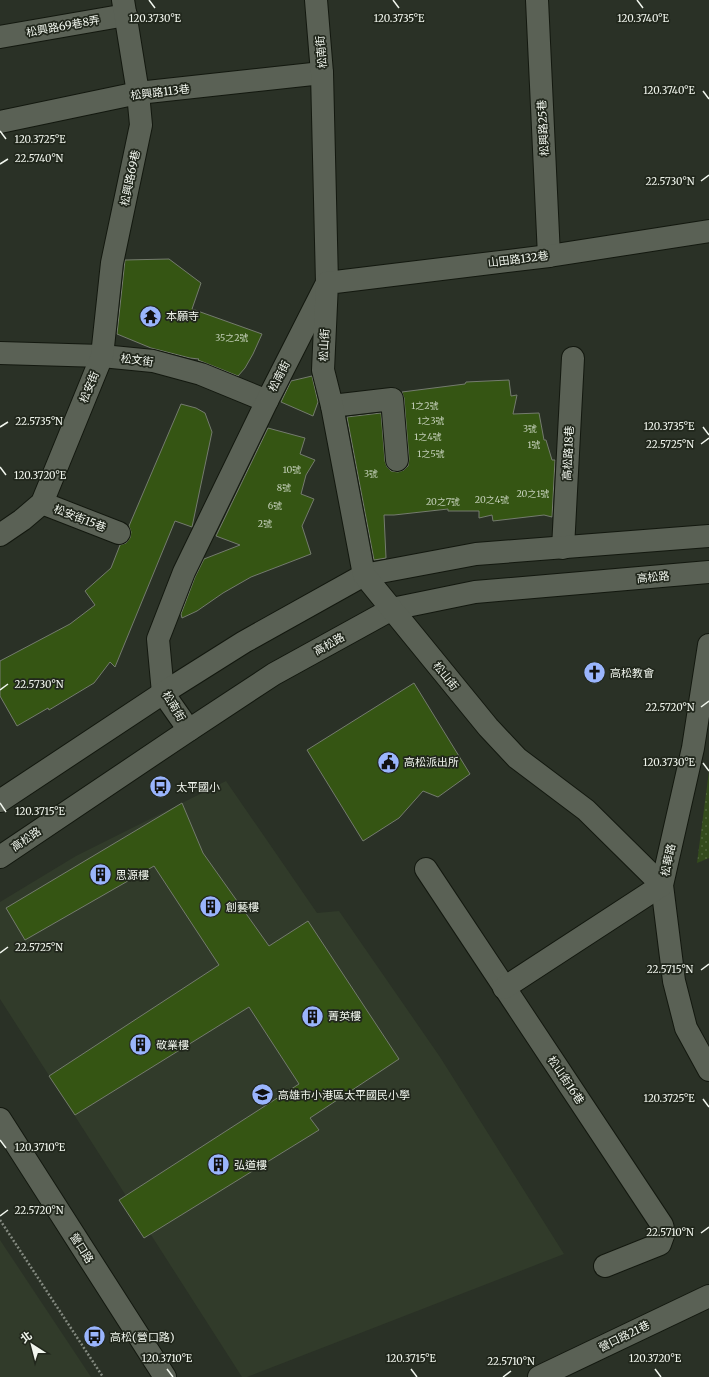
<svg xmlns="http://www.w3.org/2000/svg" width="709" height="1377" font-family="Merriweather,'Noto Sans TC',serif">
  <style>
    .built { fill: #313b2a }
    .park { fill: url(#park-dots) }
    .building { fill: #355513; stroke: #747b6e }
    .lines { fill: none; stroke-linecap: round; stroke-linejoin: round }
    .minor-casing { stroke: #13180f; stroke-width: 24 }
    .path { stroke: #848a80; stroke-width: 2.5; stroke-dasharray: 2 2; stroke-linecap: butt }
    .minor { stroke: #5a6155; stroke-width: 22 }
    .ticks { fill: none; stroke: #f1f6ee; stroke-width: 1.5 }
    .labels { text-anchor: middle; stroke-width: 3.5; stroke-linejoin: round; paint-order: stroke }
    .number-label { font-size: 9px; fill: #c2ceb7 }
    .street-label { font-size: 11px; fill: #f1f6ee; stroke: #21271c }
    .poi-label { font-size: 11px; fill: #f1f6ee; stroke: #21271c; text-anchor: start }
    .ticks-label { font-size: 10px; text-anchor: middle; fill: #f1f6ee; stroke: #21271c; stroke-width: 3.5; stroke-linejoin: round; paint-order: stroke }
  </style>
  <defs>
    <pattern id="park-dots" width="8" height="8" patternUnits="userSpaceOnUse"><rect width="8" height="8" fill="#334b1c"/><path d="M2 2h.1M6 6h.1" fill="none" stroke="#51663d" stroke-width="1.8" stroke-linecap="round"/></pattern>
  </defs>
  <rect width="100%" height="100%" fill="#2a3126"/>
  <g class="built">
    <path d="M226,781L317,913L339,911L440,1057L564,1254L247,1377H242L0,999V902L76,856Z"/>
    <path d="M0,1240L91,1377H0Z"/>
  </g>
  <path class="park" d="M709,771V858L697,863Z"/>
  <g class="building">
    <path d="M169,259L201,283L192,309L262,334L253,354L245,368L238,376L198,360L199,359L190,358L151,348L117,334L125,260Z"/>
    <path d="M312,376L318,402L313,416L281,402L291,381Z"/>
    <path d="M509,380L511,396L517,395L513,414L539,413L544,440H546L552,460H555L552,517L544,515L493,521L492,515L479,518V511H448V509L394,515H384L386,558L374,560L347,417L381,413L385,461L387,467L391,471L398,472L404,470L408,466L409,459L404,398L402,392L465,384L466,382Z"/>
    <path d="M181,404L196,408L205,413L212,432L192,527L175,521L115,667L110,662L94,683L49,710L48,708L17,726L0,696V661L70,624L95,605L85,591L111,568L120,545L126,543L130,538L131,532L129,526Z"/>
    <path d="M268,428L305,438L300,454L315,460L306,475L301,494L314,499L302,526L311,554L251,577L223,593L197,611L182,618L181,614L195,577L204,559L240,545L216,536Z"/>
    <path d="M414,683L470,774L438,797L423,791L399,818L363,841L307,750Z"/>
    <path d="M182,803L203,853L269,946L308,921L399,1059L310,1118L319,1130L144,1238L119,1200L299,1084L249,1007L75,1115L49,1076L219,965L154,866L25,940L6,908Z"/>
  </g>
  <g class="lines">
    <defs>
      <g id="minor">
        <path d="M537,0L549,256"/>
        <path d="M0,37L126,15"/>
        <path d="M0,122L138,93L322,73"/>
        <path d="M0,353L102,356L153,361L201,374L267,401"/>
        <path d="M332,406L392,399L397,460"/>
        <path d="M42,503L119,533"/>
        <path d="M0,535L22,520L42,503L102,356L112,263L141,125L138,93L123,0"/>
        <path d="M563,548L573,358"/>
        <path d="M709,645L693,748L662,885L674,981L686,1028L709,1070"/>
        <path d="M189,730L163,693L158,639L184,572L267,401L327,283L322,73L316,0"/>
        <path d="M0,801L163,693L244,642L364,575L476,554L709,536"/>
        <path d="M0,857L189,730L274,674L392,609L475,592L709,572"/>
        <path d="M426,869L662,1225L664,1233L660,1244L605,1266"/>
        <path d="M504,988L662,885L586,810L517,758L488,727L364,575L332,406L323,370L327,283L549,256L709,231"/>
        <path d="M0,1119L165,1377"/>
        <path d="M539,1377L709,1296"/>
      </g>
    </defs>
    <use href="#minor" class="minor-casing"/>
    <path class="path" d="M0,1220L103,1377"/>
    <use href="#minor" class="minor"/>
  </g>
  <path class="ticks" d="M149,0L155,8M393,0L399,8M637,0L643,8M703,91L709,99M0,131L6,139M0,164L8,159M701,181L709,175M0,427L8,422M703,427L709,435M701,444L709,438M0,467L6,475M0,690L8,684M701,707L709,701M703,763L709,771M0,803L6,812M0,953L8,947M701,970L709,964M703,1099L709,1107M0,1140L6,1148M0,1216L8,1210M701,1233L709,1227M167,1369L173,1377M411,1369L417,1377M655,1369L661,1377M503,1377L511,1371"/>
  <defs>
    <symbol id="temple-disc" viewBox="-11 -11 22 22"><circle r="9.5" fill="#9ab5fd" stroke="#21271c"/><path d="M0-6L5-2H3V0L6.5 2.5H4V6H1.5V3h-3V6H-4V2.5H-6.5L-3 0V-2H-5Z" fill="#111"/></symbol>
    <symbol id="church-disc" viewBox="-11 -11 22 22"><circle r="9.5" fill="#9ab5fd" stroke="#21271c"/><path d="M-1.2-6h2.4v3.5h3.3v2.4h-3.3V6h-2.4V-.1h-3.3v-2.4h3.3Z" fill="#111"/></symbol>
    <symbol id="civic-disc" viewBox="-11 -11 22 22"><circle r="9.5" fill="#9ab5fd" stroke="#21271c"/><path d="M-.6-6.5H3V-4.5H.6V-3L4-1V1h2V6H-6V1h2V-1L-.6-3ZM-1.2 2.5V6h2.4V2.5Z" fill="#111"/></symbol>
    <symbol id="bus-disc" viewBox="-11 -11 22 22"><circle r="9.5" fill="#9ab5fd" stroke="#21271c"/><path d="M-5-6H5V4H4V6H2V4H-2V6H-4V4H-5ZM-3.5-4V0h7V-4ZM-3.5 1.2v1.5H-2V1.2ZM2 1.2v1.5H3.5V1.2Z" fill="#111"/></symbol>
    <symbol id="building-disc" viewBox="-11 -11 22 22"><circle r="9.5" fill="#9ab5fd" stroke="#21271c"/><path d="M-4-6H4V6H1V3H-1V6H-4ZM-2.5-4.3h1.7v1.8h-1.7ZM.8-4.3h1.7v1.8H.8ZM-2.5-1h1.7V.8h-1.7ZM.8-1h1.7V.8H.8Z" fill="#111"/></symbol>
    <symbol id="school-disc" viewBox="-11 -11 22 22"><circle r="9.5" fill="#9ab5fd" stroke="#21271c"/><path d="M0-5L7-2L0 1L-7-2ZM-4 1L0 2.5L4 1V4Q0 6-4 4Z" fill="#111"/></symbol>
  </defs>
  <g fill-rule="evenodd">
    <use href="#temple-disc" x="138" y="304" width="25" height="25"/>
    <use href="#church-disc" x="582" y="660" width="25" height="25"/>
    <use href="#civic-disc" x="376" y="750" width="25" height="25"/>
    <use href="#bus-disc" x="148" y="774" width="25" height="25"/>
    <use href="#building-disc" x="88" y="862" width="25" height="25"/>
    <use href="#building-disc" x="198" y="894" width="25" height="25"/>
    <use href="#building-disc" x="300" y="1004" width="25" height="25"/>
    <use href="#building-disc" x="128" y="1032" width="25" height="25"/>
    <use href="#school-disc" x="250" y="1082" width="25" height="25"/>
    <use href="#building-disc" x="206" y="1152" width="25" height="25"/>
    <use href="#bus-disc" x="82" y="1324" width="25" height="25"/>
  </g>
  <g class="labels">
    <g class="number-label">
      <text x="232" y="341">35之2號</text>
      <text x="425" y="409">1之2號</text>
      <text x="431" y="424">1之3號</text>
      <text x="530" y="432">3號</text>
      <text x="428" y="440">1之4號</text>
      <text x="534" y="448">1號</text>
      <text x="431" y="457">1之5號</text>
      <text x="292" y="473">10號</text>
      <text x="371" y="477">3號</text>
      <text x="284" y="491">8號</text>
      <text x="533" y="497">20之1號</text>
      <text x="492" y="503">20之4號</text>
      <text x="443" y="505">20之7號</text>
      <text x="275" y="509">6號</text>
      <text x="265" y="527">2號</text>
    </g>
    <g class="street-label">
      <text transform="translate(63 26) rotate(-10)" y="4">松興路69巷8弄</text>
      <text transform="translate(321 52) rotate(-95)" y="4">松南街</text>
      <text transform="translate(160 92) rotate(-7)" y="4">松興路113巷</text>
      <text transform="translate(543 128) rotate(-93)" y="4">松興路25巷</text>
      <text transform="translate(130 178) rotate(-78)" y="4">松興路69巷</text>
      <text transform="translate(518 259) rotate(-7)" y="4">山田路132巷</text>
      <text transform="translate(324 345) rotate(-87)" y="4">松山街</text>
      <text transform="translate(137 360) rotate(7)" y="4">松文街</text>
      <text transform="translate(279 376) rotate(-63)" y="4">松南街</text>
      <text transform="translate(89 387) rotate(-68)" y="4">松安街</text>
      <text transform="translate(568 453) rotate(-87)" y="4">高松路18巷</text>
      <text transform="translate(80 518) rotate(21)" y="4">松安街15巷</text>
      <text transform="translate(653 577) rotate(-5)" y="4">高松路</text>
      <text transform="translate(329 644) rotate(-29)" y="4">高松路</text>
      <text transform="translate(446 676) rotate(51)" y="4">松山街</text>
      <text transform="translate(174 706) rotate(59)" y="4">松南街</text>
      <text transform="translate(26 839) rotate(-34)" y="4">高松路</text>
      <text transform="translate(668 860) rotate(-78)" y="4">松華路</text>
      <text transform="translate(566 1080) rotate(56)" y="4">松山街16巷</text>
      <text transform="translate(82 1248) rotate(58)" y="4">營口路</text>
      <text transform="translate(624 1336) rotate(-26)" y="4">營口路21巷</text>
    </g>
    <g class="poi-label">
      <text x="166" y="320">本願寺</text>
      <text x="610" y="677">高松教會</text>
      <text x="404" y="766">高松派出所</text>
      <text x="176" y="791">太平國小</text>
      <text x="116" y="879">思源樓</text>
      <text x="226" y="911">創藝樓</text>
      <text x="328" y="1020">菁英樓</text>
      <text x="156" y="1049">敬業樓</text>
      <text x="278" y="1099">高雄市小港區太平國民小學</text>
      <text x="234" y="1169">弘道樓</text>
      <text x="110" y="1341">高松(營口路)</text>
    </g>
  </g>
  <g class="ticks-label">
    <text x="155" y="22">120.3730°E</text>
    <text x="399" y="22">120.3735°E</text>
    <text x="643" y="22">120.3740°E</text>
    <text x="669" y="94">120.3740°E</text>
    <text x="40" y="143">120.3725°E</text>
    <text x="39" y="162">22.5740°N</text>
    <text x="670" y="185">22.5730°N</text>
    <text x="39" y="425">22.5735°N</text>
    <text x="669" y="430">120.3735°E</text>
    <text x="670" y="448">22.5725°N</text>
    <text x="40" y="479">120.3720°E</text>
    <text x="39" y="688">22.5730°N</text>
    <text x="670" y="711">22.5720°N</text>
    <text x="669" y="766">120.3730°E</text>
    <text x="40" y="815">120.3715°E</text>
    <text x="39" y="951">22.5725°N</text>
    <text x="670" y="973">22.5715°N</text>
    <text x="669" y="1102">120.3725°E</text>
    <text x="40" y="1151">120.3710°E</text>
    <text x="39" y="1214">22.5720°N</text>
    <text x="670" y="1236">22.5710°N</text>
    <text x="167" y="1362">120.3710°E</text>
    <text x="411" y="1362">120.3715°E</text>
    <text x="655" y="1362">120.3720°E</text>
    <text x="511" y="1365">22.5710°N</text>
  </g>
  <g transform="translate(32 1345) rotate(324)" stroke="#21271c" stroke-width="3" paint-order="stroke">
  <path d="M0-3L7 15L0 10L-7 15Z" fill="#f1f6ee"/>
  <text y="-6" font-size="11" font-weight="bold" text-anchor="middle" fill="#f1f6ee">北</text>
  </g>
</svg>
